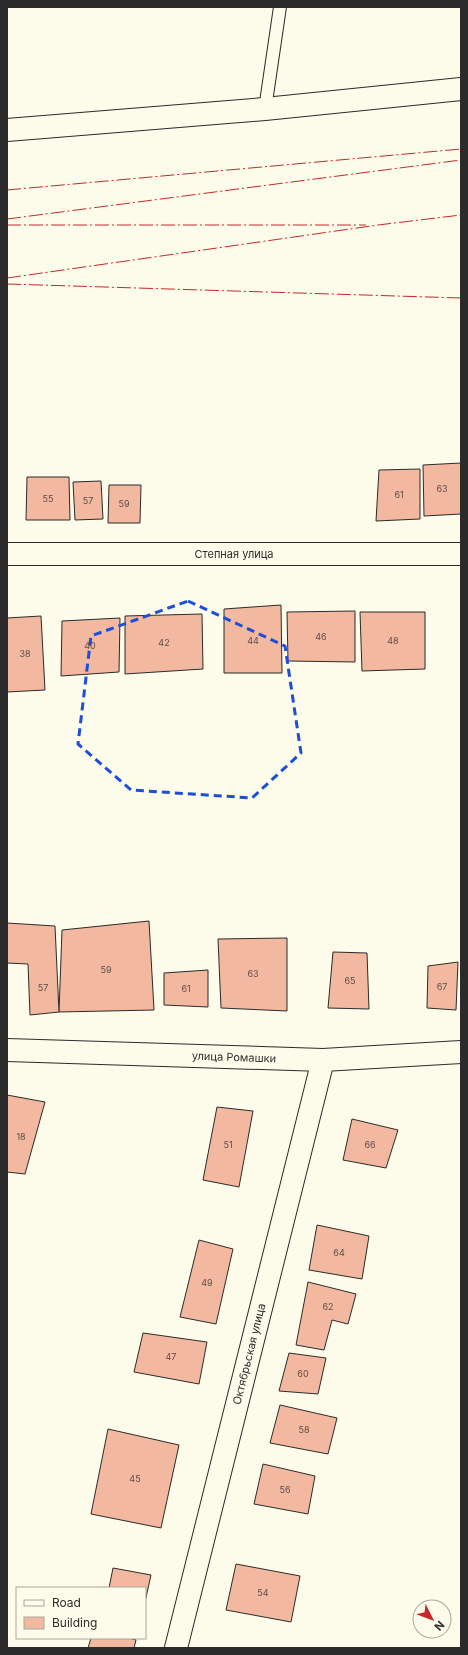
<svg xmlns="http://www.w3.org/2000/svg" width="468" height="1655" font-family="Inter,sans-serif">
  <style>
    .building { fill: #f2b8a0; stroke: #2b2b2b }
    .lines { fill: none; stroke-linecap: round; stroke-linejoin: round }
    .lane-casing { stroke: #2b2b2b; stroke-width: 14 }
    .street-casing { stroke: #2b2b2b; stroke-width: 24 }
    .lane { stroke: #fdfbea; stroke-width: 12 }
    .street { stroke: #fdfbea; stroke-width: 22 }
    .power { stroke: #c62828; stroke-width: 1; stroke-dasharray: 14 3 2 3; stroke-linecap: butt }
    .marked { fill: none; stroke: #1d4ed8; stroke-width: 3; stroke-dasharray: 8 5; stroke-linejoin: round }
    .labels { text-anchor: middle; stroke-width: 3; stroke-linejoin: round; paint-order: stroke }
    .number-label { font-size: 9px; fill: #5d4e48 }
    .street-label { font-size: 11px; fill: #2b2b2b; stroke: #fdfbea }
  </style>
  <rect width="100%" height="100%" fill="#fdfbea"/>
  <g class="building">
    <path d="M461,463V514L424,516L423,465Z"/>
    <path d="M420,469V519L376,521L379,470Z"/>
    <path d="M27,477H69L70,520H26Z"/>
    <path d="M101,481L103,519L75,520L73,482Z"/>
    <path d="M109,485H141L140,523H108Z"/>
    <path d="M281,605L282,673H224V609Z"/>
    <path d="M355,611V662L288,661L287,612Z"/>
    <path d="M360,612H425V669L362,671Z"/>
    <path d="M202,614L203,669L125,674V616Z"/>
    <path d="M41,616L45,690L7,692V618Z"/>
    <path d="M120,618L119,672L61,676L62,621Z"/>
    <path d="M149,921L154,1010L59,1012L62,930Z"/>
    <path d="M7,923L55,926L59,1012L30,1015L28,964L7,963Z"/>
    <path d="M287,938V1011L221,1008L218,939Z"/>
    <path d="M333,952L367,953L369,1009L328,1008Z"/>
    <path d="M458,962L456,1010L427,1008L428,966Z"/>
    <path d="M208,970V1007L164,1005V973Z"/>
    <path d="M7,1095L45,1102L25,1174L7,1172Z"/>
    <path d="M217,1107L253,1111L239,1187L203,1180Z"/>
    <path d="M352,1119L398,1130L386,1168L343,1160Z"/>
    <path d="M317,1225L369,1236L362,1279L309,1270Z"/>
    <path d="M199,1240L233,1249L216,1324L180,1317Z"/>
    <path d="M308,1282L356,1294L348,1324L332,1320L324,1350L296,1345Z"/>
    <path d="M143,1333L207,1342L199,1384L134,1372Z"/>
    <path d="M289,1353L326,1358L318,1394L279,1391Z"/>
    <path d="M280,1405L337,1418L328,1454L270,1443Z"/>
    <path d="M108,1429L179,1445L161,1528L91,1514Z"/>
    <path d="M263,1464L315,1476L308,1514L254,1504Z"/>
    <path d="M236,1564L300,1576L291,1622L226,1610Z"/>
    <path d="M113,1568L151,1575L145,1602V1588H109Z"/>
    <path d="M91,1638H129L136,1640L134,1648H88Z"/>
  </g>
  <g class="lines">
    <defs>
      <path id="lane" d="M265,109L280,7"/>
      <g id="street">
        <path d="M7,130L265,109L461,89"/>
        <path d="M7,554H461"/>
        <path d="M7,1050L323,1060L461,1052"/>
        <path d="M176,1648L323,1060"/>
      </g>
    </defs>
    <use href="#lane" class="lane-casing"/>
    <use href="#street" class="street-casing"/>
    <use href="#lane" class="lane"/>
    <use href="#street" class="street"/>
    <g class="power">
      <path d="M7,190L461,149"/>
      <path d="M7,219L461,160"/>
      <path d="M7,225H366"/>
      <path d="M7,278L378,225L461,215"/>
      <path d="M7,284L461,298"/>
    </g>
  </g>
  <path class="marked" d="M188,601L285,646L301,753L252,798L131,790L78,744L91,636Z"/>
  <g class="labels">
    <g class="number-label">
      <text x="442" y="492">63</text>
      <text x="399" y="498">61</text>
      <text x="48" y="502">55</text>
      <text x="88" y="504">57</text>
      <text x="124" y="507">59</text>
      <text x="321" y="640">46</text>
      <text x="253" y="644">44</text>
      <text x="393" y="644">48</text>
      <text x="164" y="646">42</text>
      <text x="90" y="649">40</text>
      <text x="25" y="657">38</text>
      <text x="106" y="973">59</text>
      <text x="253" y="977">63</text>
      <text x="350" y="984">65</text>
      <text x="442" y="990">67</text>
      <text x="43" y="991">57</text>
      <text x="186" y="992">61</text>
      <text x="21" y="1140">18</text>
      <text x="228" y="1148">51</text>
      <text x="370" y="1148">66</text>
      <text x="339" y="1256">64</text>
      <text x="207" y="1286">49</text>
      <text x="328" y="1310">62</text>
      <text x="171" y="1360">47</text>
      <text x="303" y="1377">60</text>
      <text x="304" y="1433">58</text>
      <text x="135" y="1482">45</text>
      <text x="285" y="1493">56</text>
      <text x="263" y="1596">54</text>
    </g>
    <g class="street-label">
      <text x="234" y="558">Степная улица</text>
      <text transform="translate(234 1057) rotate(2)" y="4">улица Ромашки</text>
      <text transform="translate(249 1354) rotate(-76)" y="4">Октябрьская улица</text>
    </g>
  </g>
  <rect width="468" height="1655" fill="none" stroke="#2b2b2b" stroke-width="16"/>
  <rect x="16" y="1587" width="130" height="52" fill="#fdfbea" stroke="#a9a89e"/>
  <rect x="24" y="1600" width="20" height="6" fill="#fdfbea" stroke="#a9a89e"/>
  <text x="52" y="1607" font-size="12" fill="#2b2b2b">Road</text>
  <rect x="24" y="1617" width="20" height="12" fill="#f2b8a0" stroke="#a9a89e"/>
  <text x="52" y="1627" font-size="12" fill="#2b2b2b">Building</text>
  <g transform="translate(432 1619) rotate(132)"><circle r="19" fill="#fdfbea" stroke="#a9a89e"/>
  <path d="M0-3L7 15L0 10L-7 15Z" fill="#c62828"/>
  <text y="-6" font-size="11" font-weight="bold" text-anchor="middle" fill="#2b2b2b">N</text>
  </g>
</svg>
